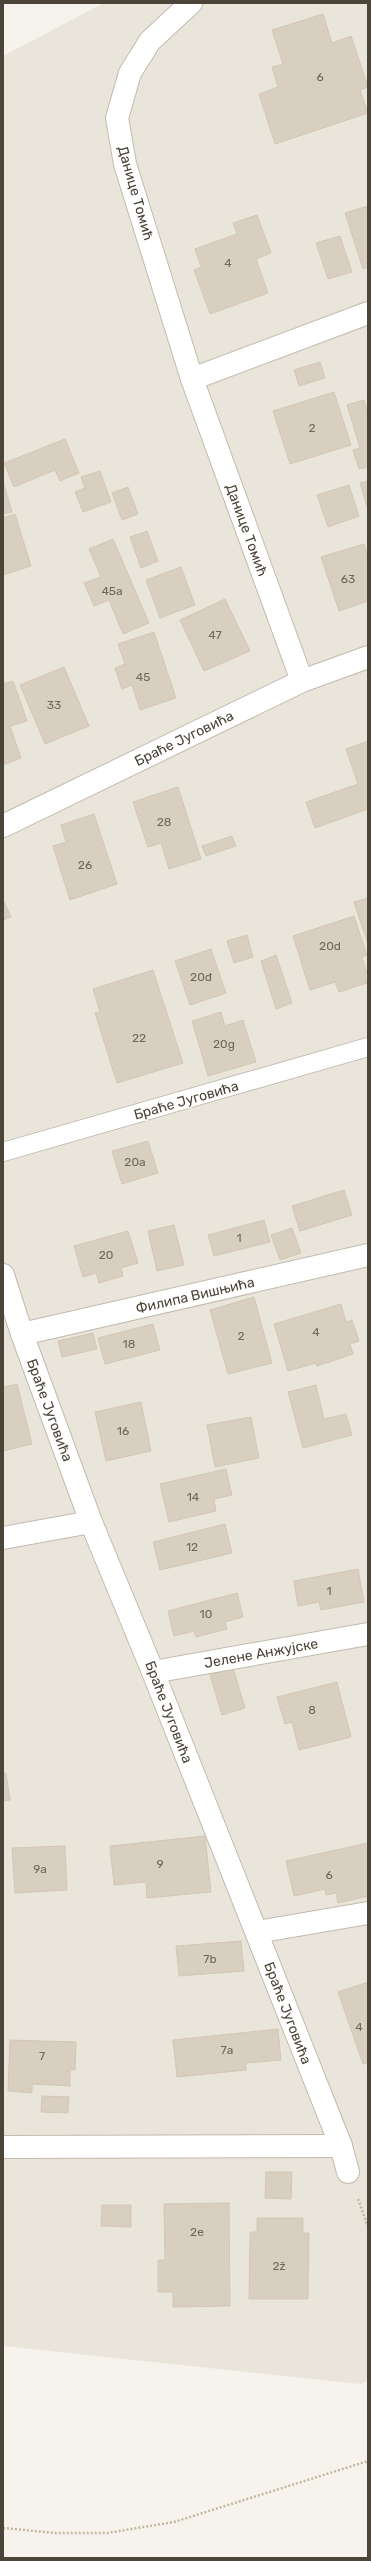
<svg xmlns="http://www.w3.org/2000/svg" width="371" height="2561" font-family="Rubik,sans-serif">
  <style>
    .residential { fill: #eae5da }
    .building { fill: #d8cfc1; stroke: #d3c7b4 }
    .lines { fill: none; stroke-linecap: round; stroke-linejoin: round }
    .service-casing { stroke: #c2bbae; stroke-width: 20 }
    .minor-casing { stroke: #c2bbae; stroke-width: 24 }
    .path { stroke: #c4b79f; stroke-width: 2.5; stroke-dasharray: 2 2; stroke-linecap: butt }
    .service { stroke: #fff; stroke-width: 18 }
    .minor { stroke: #fff; stroke-width: 22 }
    .labels { text-anchor: middle; stroke-width: 3; stroke-linejoin: round; paint-order: stroke }
    .number-label { font-size: 12px; fill: #6e675b }
    .street-label { font-size: 14px; fill: #4b4439; stroke: #fff }
  </style>
  <rect width="100%" height="100%" fill="#f6f3ec"/>
  <path class="residential" d="M104,3H368V2381L360,2384L3,2346V56Z"/>
  <g class="building">
    <path d="M323,14L332,43L351,36L368,87L360,90L368,113L275,144L259,94L278,87L272,67L283,64L272,30Z"/>
    <path d="M368,206V267L363,269L345,213Z"/>
    <path d="M257,215L271,253L256,259L268,293L210,314L194,270L201,267L195,249L237,234L233,223Z"/>
    <path d="M340,236L352,272L328,279L316,243Z"/>
    <path d="M320,362L325,378L299,386L294,370Z"/>
    <path d="M334,392L351,445L290,464L273,411Z"/>
    <path d="M364,400L368,413V467L359,469L353,450L360,448L347,405Z"/>
    <path d="M65,439L79,473L60,481L55,470L14,487L4,463Z"/>
    <path d="M100,471L111,502L83,512L75,492L85,488L81,477Z"/>
    <path d="M3,481L12,512L3,514Z"/>
    <path d="M368,481V510L360,483Z"/>
    <path d="M349,485L359,516L328,527L317,495Z"/>
    <path d="M128,487L138,514L122,520L112,493Z"/>
    <path d="M15,514L31,566L3,575V518Z"/>
    <path d="M147,531L158,561L141,568L130,537Z"/>
    <path d="M113,539L149,623L123,634L109,600L94,606L84,583L101,577L89,549Z"/>
    <path d="M364,544L368,557V601L339,611L321,557Z"/>
    <path d="M181,567L195,605L160,618L146,580Z"/>
    <path d="M225,599L250,651L204,671L180,620Z"/>
    <path d="M154,632L176,698L140,710L132,685L122,689L115,668L125,664L118,644Z"/>
    <path d="M64,667L89,726L45,744L20,685Z"/>
    <path d="M13,681L27,721L10,726L21,758L3,765V684Z"/>
    <path d="M368,741V809L315,828L306,802L358,784L346,749Z"/>
    <path d="M178,787L201,859L169,869L161,843L148,847L133,802Z"/>
    <path d="M94,814L117,884L70,900L53,846L66,842L61,825Z"/>
    <path d="M232,836L236,846L206,856L202,846Z"/>
    <path d="M368,898V944L354,902Z"/>
    <path d="M3,900L11,917L3,920Z"/>
    <path d="M354,916L367,955L362,957L367,973L365,974L367,983L339,992L335,982L310,990L293,936Z"/>
    <path d="M247,935L253,957L234,963L227,941Z"/>
    <path d="M211,949L226,993L190,1005L175,961Z"/>
    <path d="M276,955L292,1003L276,1009L261,961Z"/>
    <path d="M153,970L183,1063L117,1083L95,1013L100,1012L93,989Z"/>
    <path d="M221,1012L225,1026L243,1020L256,1062L208,1076L192,1021Z"/>
    <path d="M148,1141L158,1173L122,1184L112,1151Z"/>
    <path d="M344,1190L352,1215L300,1231L292,1206Z"/>
    <path d="M264,1220L270,1242L214,1256L208,1235Z"/>
    <path d="M174,1225L184,1265L157,1271L148,1231Z"/>
    <path d="M292,1228L301,1253L280,1260L271,1235Z"/>
    <path d="M128,1231L138,1263L121,1268L123,1276L99,1283L96,1273L83,1277L74,1246Z"/>
    <path d="M254,1297L272,1363L228,1374L210,1310Z"/>
    <path d="M341,1304L346,1322L352,1320L359,1341L350,1344L353,1354L317,1366L316,1363L288,1371L274,1324Z"/>
    <path d="M153,1324L160,1350L105,1364L98,1338Z"/>
    <path d="M93,1333L97,1349L62,1357L58,1341Z"/>
    <path d="M17,1384L32,1444L3,1451V1387Z"/>
    <path d="M316,1385L324,1419L346,1414L352,1435L303,1448L288,1392Z"/>
    <path d="M141,1402L151,1451L106,1461L95,1412Z"/>
    <path d="M251,1417L259,1458L215,1467L207,1425Z"/>
    <path d="M226,1469L232,1495L214,1499L216,1511L169,1522L160,1484Z"/>
    <path d="M225,1524L232,1553L160,1570L153,1542Z"/>
    <path d="M358,1569L364,1602L321,1610L319,1602L298,1606L294,1581Z"/>
    <path d="M237,1593L243,1617L225,1622L227,1629L196,1637L194,1631L174,1636L168,1611Z"/>
    <path d="M233,1668L245,1708L222,1715L210,1675Z"/>
    <path d="M337,1682L351,1737L299,1750L292,1722L285,1724L277,1697Z"/>
    <path d="M3,1773H6L10,1800L3,1801Z"/>
    <path d="M205,1836L211,1892L147,1898L146,1882L114,1885L110,1846Z"/>
    <path d="M368,1843V1896L338,1903L336,1893L326,1895L325,1889L294,1896L286,1861Z"/>
    <path d="M65,1846L67,1890L15,1893L12,1848Z"/>
    <path d="M241,1941L244,1971L179,1976L176,1946Z"/>
    <path d="M368,1982V2063L363,2064L338,1992Z"/>
    <path d="M278,2029L281,2060L246,2063V2070L177,2077L173,2040Z"/>
    <path d="M10,2040L76,2042L75,2070H70V2086L32,2084V2093L8,2091Z"/>
    <path d="M42,2096L69,2097L68,2113L41,2112Z"/>
    <path d="M266,2172H292L291,2199L265,2198Z"/>
    <path d="M229,2203L230,2306L173,2307V2292H158V2260H165L164,2204Z"/>
    <path d="M102,2205H131V2227L101,2226Z"/>
    <path d="M257,2218H303V2233H309L308,2299H249L250,2232H257Z"/>
  </g>
  <g class="lines">
    <defs>
      <path id="service" d="M3,1152L368,1047"/>
      <g id="minor">
        <path d="M191,3L150,41L130,73L117,118L125,164L192,379L302,681"/>
        <path d="M192,379L368,313"/>
        <path d="M3,826L302,681L368,657"/>
        <path d="M3,1275L22,1334L91,1522L153,1672L341,2146L348,2172"/>
        <path d="M22,1334L368,1255"/>
        <path d="M3,1538L91,1522"/>
        <path d="M153,1672L368,1634"/>
        <path d="M257,1932L368,1913"/>
        <path d="M3,2147L341,2146"/>
      </g>
    </defs>
    <use href="#service" class="service-casing"/>
    <use href="#minor" class="minor-casing"/>
    <g class="path">
      <path d="M358,2199L368,2227"/>
      <path d="M3,2528L56,2533H107L174,2522L368,2461"/>
    </g>
    <use href="#service" class="service"/>
    <use href="#minor" class="minor"/>
  </g>
  <g class="labels">
    <g class="number-label">
      <text x="320" y="81">6</text>
      <text x="228" y="267">4</text>
      <text x="312" y="432">2</text>
      <text x="348" y="583">63</text>
      <text x="112" y="595">45a</text>
      <text x="215" y="639">47</text>
      <text x="143" y="681">45</text>
      <text x="54" y="709">33</text>
      <text x="164" y="826">28</text>
      <text x="85" y="869">26</text>
      <text x="330" y="950">20d</text>
      <text x="201" y="981">20đ</text>
      <text x="139" y="1042">22</text>
      <text x="224" y="1048">20g</text>
      <text x="135" y="1166">20a</text>
      <text x="239" y="1242">1</text>
      <text x="106" y="1259">20</text>
      <text x="316" y="1336">4</text>
      <text x="241" y="1340">2</text>
      <text x="129" y="1348">18</text>
      <text x="123" y="1435">16</text>
      <text x="193" y="1501">14</text>
      <text x="192" y="1551">12</text>
      <text x="329" y="1595">1</text>
      <text x="206" y="1618">10</text>
      <text x="312" y="1714">8</text>
      <text x="160" y="1868">9</text>
      <text x="40" y="1873">9a</text>
      <text x="329" y="1879">6</text>
      <text x="210" y="1963">7b</text>
      <text x="359" y="2031">4</text>
      <text x="227" y="2054">7a</text>
      <text x="42" y="2060">7</text>
      <text x="197" y="2236">2e</text>
      <text x="279" y="2270">2ž</text>
    </g>
    <g class="street-label">
      <text transform="translate(136 193) rotate(74)" y="5">Данице Томић</text>
      <text transform="translate(247 530) rotate(70)" y="5">Данице Томић</text>
      <text transform="translate(184 738) rotate(-26)" y="5">Браће Југовића</text>
      <text transform="translate(186 1100) rotate(-16)" y="5">Браће Југовића</text>
      <text transform="translate(195 1295) rotate(-13)" y="5">Филипа Вишњића</text>
      <text transform="translate(50 1410) rotate(70)" y="5">Браће Југовића</text>
      <text transform="translate(261 1653) rotate(-10)" y="5">Јелене Анжујске</text>
      <text transform="translate(169 1712) rotate(69)" y="5">Браће Југовића</text>
      <text transform="translate(288 2013) rotate(69)" y="5">Браће Југовића</text>
    </g>
  </g>
  <rect width="371" height="2561" fill="none" stroke="#4b4439" stroke-width="8"/>
</svg>
